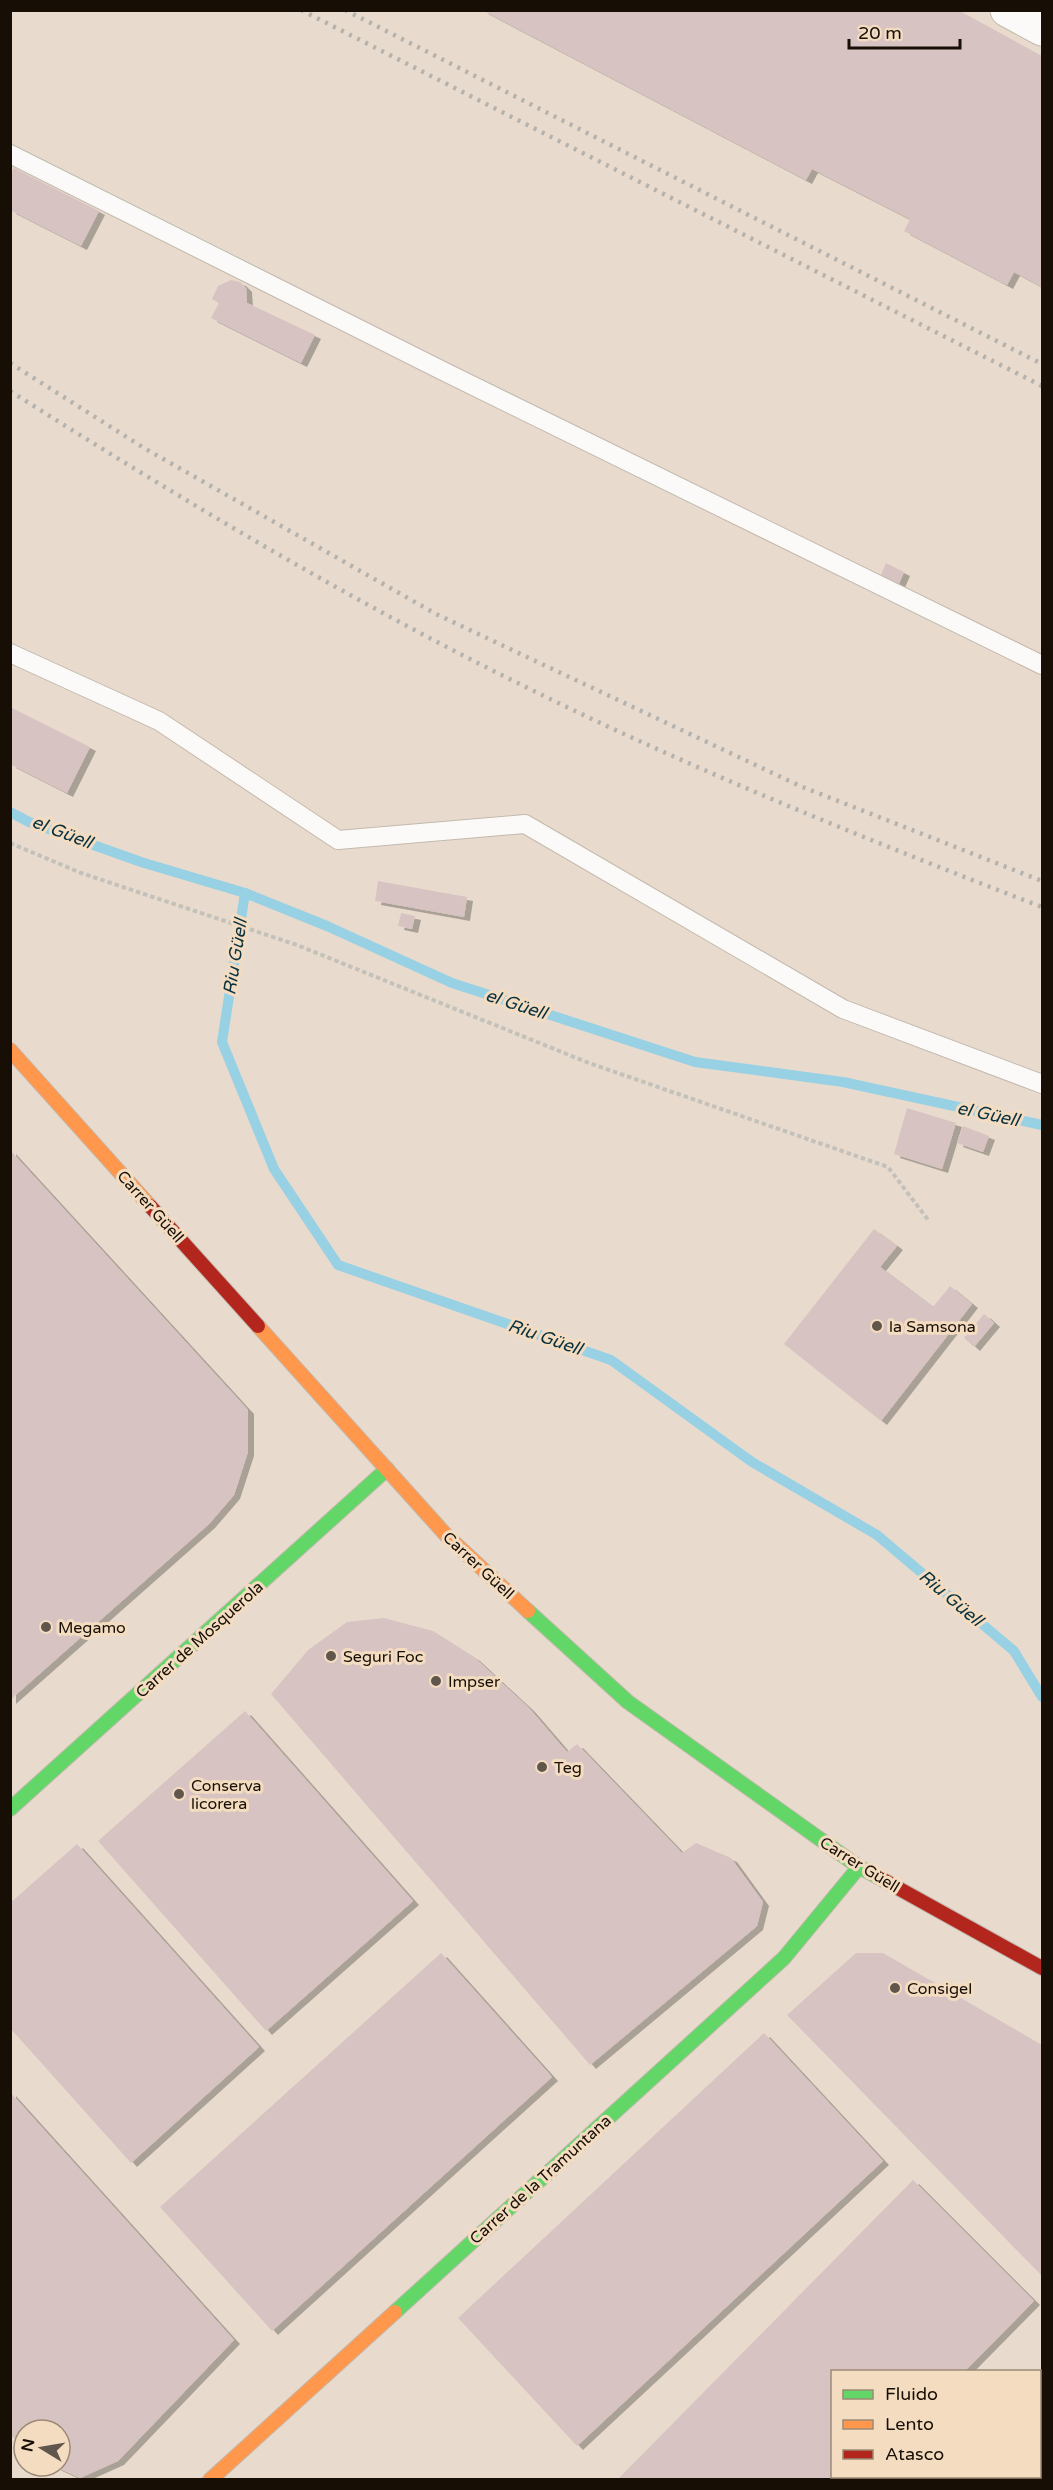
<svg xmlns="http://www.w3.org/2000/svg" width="1053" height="2490" font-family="'Varela Round',sans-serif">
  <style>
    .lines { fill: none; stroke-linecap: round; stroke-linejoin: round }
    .stream { stroke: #98d0e4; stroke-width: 10 }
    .building { fill: #d8c3c3; filter: url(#shadow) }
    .lane-casing { stroke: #c3b9ae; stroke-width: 20 }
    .street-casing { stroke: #c3b9ae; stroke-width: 35 }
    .fast-casing { stroke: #c3b9ae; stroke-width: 16 }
    .slow-casing { stroke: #c3b9ae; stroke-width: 16 }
    .jam-casing { stroke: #c3b9ae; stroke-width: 16 }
    .path { stroke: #c4c0ba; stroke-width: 4; stroke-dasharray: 4.5 3; stroke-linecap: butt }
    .lane { stroke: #fcfaf8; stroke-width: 18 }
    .street { stroke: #fcfaf8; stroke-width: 33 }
    .fast { stroke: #63d668; stroke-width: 14 }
    .slow { stroke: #ff974d; stroke-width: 14 }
    .jam { stroke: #b3261e; stroke-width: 14 }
    .rail { stroke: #b5b2ae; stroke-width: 4.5; stroke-dasharray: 3 6; stroke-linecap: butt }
    .poi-dot { fill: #60564c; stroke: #f4dcc1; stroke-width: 2 }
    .labels { text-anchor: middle; stroke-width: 6; stroke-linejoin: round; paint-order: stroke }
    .street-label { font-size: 16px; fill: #170f06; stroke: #f4dcc1 }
    .poi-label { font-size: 16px; fill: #170f06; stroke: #f4dcc1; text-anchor: start }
    .water-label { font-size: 18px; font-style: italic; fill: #093241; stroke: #f4dcc1 }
  </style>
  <defs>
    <filter id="shadow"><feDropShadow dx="6" dy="4" stdDeviation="0" flood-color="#0004"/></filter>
  </defs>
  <rect width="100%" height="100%" fill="#e8dbcd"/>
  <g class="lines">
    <g class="stream">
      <path d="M10,812L29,822L141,862L245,893L327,926L452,983L695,1062L843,1082L1042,1125"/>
      <path d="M245,893L222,1042L274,1169L338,1265L611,1360L752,1462L877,1535L1014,1651L1042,1697"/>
    </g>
  </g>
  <g class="building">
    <path d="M482,10H958L1042,56V287L1014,272L1007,285L904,231L910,219L812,169L806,180Z"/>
    <path d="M14,168L99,211L81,246L10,210V175Z"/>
    <path d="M231,280L240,282L246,288L247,303L315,335L301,363L211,318L219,303L212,299L218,286Z"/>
    <path d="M886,563L904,572L898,586L880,577Z"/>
    <path d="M10,707L90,747L67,793L10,764Z"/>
    <path d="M378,881L467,897L464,917L375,901Z"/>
    <path d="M401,913L415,916L412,929L398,926Z"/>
    <path d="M907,1108L956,1123L942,1169L894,1154Z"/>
    <path d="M963,1126L989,1136L983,1152L957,1143Z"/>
    <path d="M10,1150L248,1410V1452L234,1495L209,1524L10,1700Z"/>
    <path d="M874,1229L897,1246L880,1267L933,1307L950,1286L972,1304L881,1421L784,1344Z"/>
    <path d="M984,1314L994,1323L974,1347L964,1338Z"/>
    <path d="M384,1618L433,1631L474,1657L529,1708L567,1752L577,1744L682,1853L696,1843L731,1858L763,1902L757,1926L590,2065L271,1694L308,1650L347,1622Z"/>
    <path d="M245,1711L413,1901L266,2031L98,1841Z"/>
    <path d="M77,1844L259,2047L131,2163L10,2028V1903Z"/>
    <path d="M441,1953L552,2077L272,2331L160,2207Z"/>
    <path d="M856,1953H883L1042,2045V2276L787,2015Z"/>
    <path d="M764,2033L883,2161L577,2446L458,2318Z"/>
    <path d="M10,2092L234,2340L118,2461L80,2478L54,2466H60V2430H24V2445L10,2435Z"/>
    <path d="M913,2180L1034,2301L964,2372H832V2476H860L857,2480H617Z"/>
  </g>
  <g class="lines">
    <defs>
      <g id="lane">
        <path d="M10,154L445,372L1042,665"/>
        <path d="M10,653L159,721L338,840L525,824L843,1009L1042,1084"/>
      </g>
      <g id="street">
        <path d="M1007,10L1042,29"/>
        <path d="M1040,2392L1042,2389"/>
        <path d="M957,2480L960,2476"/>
      </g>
      <g id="fast">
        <path d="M528,1611L628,1702L859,1867L878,1877"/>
        <path d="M10,1809L387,1469"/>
        <path d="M395,2312L784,1958L859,1867"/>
      </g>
      <g id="slow">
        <path d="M10,1050L150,1206"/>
        <path d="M258,1326L446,1535L528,1611"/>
        <path d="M210,2480L395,2312"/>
      </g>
      <g id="jam">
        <path d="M150,1206L258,1326"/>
        <path d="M878,1877L1042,1968"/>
      </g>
    </defs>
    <use href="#lane" class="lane-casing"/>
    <use href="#street" class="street-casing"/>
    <use href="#fast" class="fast-casing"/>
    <use href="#slow" class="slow-casing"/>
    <use href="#jam" class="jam-casing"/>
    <path class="path" d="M10,843L81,873L297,945L589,1063L888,1167L929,1221"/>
    <use href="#lane" class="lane"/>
    <use href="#street" class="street"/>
    <use href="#fast" class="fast"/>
    <use href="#slow" class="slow"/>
    <use href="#jam" class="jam"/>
    <g class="rail">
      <path d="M301,10L1042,386"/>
      <path d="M345,10L1042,364"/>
      <path d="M10,363L144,448L436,614L800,786L1042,881"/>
      <path d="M10,391C182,500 357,605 540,694C703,774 873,842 1042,907"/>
    </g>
  </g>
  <g class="poi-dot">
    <circle cx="877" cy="1326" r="6"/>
    <circle cx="46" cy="1627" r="6"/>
    <circle cx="331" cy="1656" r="6"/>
    <circle cx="436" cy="1681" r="6"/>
    <circle cx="542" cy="1767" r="6"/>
    <circle cx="179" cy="1794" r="6"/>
    <circle cx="895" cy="1988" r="6"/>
  </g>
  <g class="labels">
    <g class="street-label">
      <text transform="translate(151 1206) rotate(48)" y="6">Carrer Güell</text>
      <text transform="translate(479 1565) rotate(43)" y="6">Carrer Güell</text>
      <text transform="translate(199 1639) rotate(-42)" y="6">Carrer de Mosquerola</text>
      <text transform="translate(860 1864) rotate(32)" y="6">Carrer Güell</text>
      <text transform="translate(540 2179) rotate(-42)" y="6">Carrer de la Tramuntana</text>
    </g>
    <g class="poi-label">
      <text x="889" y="1332">la Samsona</text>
      <text x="58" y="1633">Megamo</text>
      <text x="343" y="1662">Seguri Foc</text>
      <text x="448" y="1687">Impser</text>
      <text x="554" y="1773">Teg</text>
      <text x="191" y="1791">Conserva<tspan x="191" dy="18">licorera</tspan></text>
      <text x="907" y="1994">Consigel</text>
    </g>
    <g class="water-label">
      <text transform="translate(62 832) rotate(21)" y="6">el Güell</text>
      <text transform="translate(235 957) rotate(-81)" y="6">Riu Güell</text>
      <text transform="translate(516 1004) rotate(18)" y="6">el Güell</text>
      <text transform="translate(988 1114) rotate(12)" y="6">el Güell</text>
      <text transform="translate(545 1337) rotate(19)" y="6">Riu Güell</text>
      <text transform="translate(951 1598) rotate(40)" y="6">Riu Güell</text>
    </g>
  </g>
  <rect width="1053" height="2490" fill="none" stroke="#170f06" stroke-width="24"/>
  <rect x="831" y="2370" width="210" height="108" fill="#f4dcc1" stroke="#9c8a76" stroke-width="1.5"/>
  <rect x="843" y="2390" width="30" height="9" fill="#63d668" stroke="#9c8a76" stroke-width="1.5"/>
  <text x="885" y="2400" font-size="18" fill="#170f06">Fluido</text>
  <rect x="843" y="2420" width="30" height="9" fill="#ff974d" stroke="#9c8a76" stroke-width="1.5"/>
  <text x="885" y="2430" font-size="18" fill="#170f06">Lento</text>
  <rect x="843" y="2450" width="30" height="9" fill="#b3261e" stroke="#9c8a76" stroke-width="1.5"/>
  <text x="885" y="2460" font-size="18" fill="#170f06">Atasco</text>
  <g transform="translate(42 2448) rotate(281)"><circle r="28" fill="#f4dcc1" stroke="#9c8a76" stroke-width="1.5"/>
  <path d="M0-4.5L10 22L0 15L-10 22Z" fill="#60564c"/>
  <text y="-9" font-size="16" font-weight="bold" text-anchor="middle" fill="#170f06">N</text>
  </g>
  <path d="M849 39v9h111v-9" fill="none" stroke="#170f06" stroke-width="3"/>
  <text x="858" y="39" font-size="18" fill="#170f06" stroke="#f4dcc1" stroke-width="4.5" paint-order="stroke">20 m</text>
</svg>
